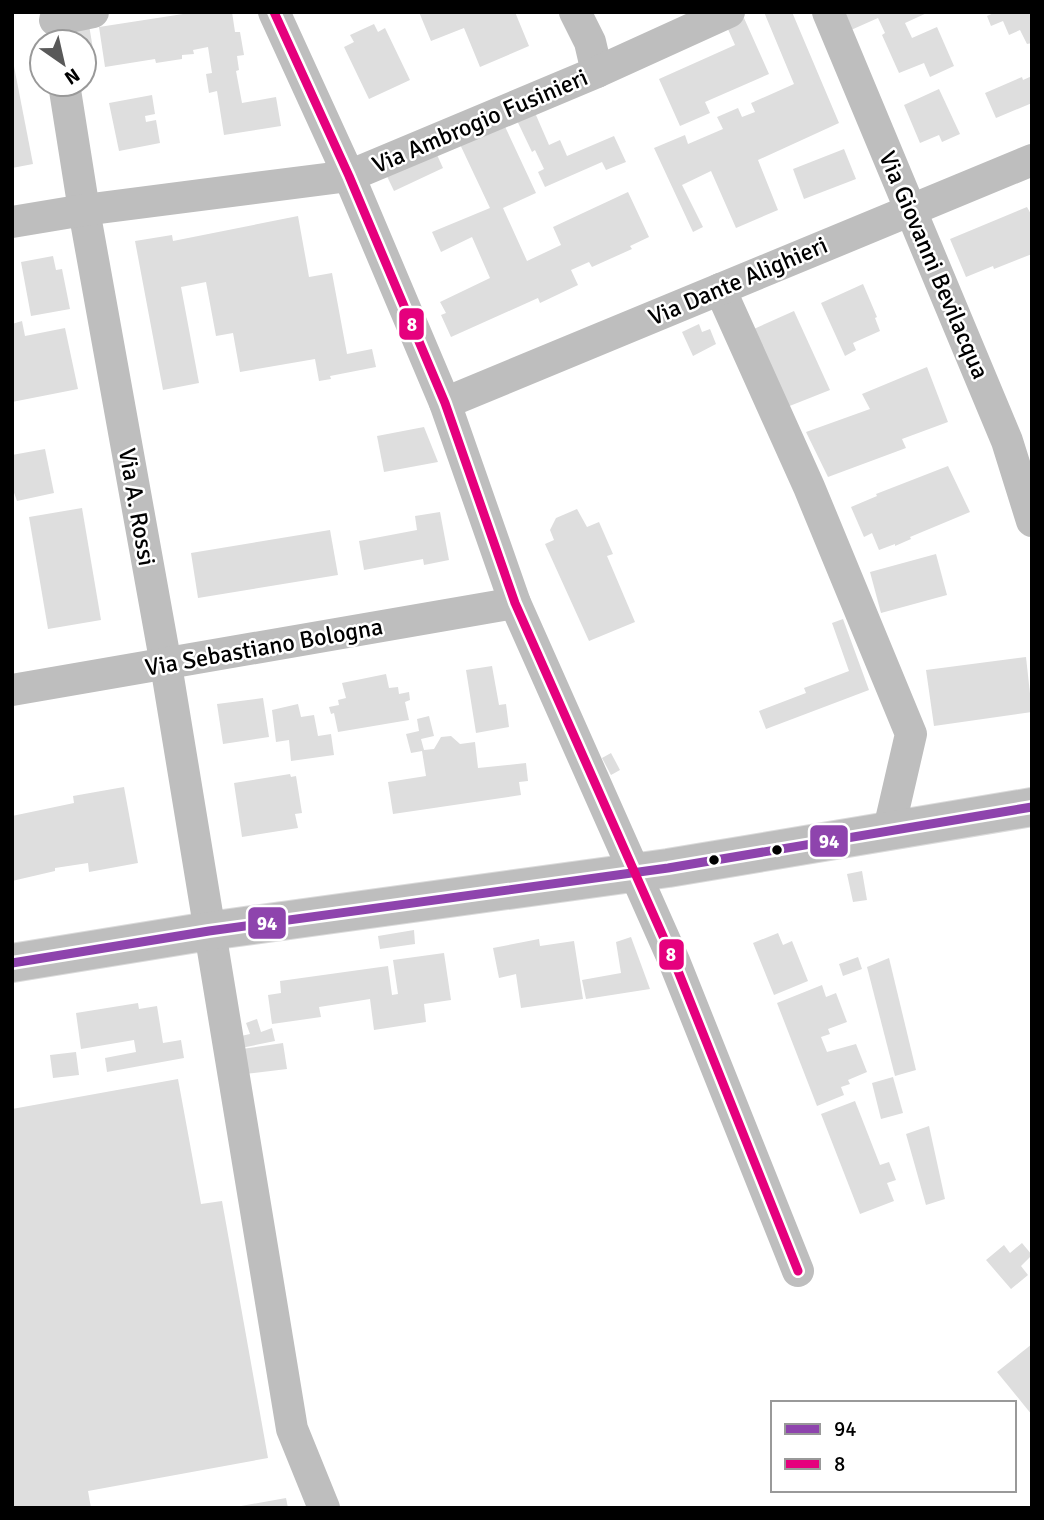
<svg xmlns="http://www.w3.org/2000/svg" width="1044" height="1520" font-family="Signika,sans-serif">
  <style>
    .building { fill: #dedede }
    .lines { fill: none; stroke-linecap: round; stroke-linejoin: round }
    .primary-casing { stroke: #dbdbdb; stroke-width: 40 }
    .street { stroke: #bebebe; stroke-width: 32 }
    .primary { stroke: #bebebe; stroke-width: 38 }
    .bus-1-casing { stroke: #fff; stroke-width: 14 }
    .bus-2-casing { stroke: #fff; stroke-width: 14 }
    .bus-1 { stroke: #8e44ad; stroke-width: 9 }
    .bus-2 { stroke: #e5007d; stroke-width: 9 }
    .bus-dot { fill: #000; stroke: #fff; stroke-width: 2.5 }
    .labels { text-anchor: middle; stroke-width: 5; stroke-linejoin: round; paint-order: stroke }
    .street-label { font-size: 24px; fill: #000; stroke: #fff }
    .line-badge { stroke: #fff; stroke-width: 2.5 }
    .badge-label { font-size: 19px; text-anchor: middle; font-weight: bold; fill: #fff }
  </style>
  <rect width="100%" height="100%" fill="#fff"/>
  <g class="building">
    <path d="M196,12H232L235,32H240L244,55L237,56L239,70L236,71L242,103L276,97L281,126L224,135L217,91L209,93L206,74L212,73L208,47L193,50L194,54L182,55V59L156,63L155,59L105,67L99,27Z"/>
    <path d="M419,12H515L529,46L480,67L464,28L431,41Z"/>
    <path d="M764,12H792L839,123L758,160L778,210L736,228L711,171L682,185L703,227L693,232L654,148L685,135L688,144L723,129L717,117L738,108L742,117L755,112L751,103L794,84Z"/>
    <path d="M833,12H929L905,23L912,38L937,27L954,66L930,77L924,63L899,73L882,35L885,33L878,18L842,34Z"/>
    <path d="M996,12H1032V43L1027,44L1020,30L1009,35L1003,21L991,26L987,16Z"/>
    <path d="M744,18L769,74L705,102L710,113L680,126L659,79L735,45L727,27Z"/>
    <path d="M374,24L378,32L385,28L410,80L369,99L344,47L354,42L350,35Z"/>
    <path d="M89,25L93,49L84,50V42H73L71,28Z"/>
    <path d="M12,56L33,164L12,168Z"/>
    <path d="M1032,76V103L996,118L985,93L1022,77L1023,80Z"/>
    <path d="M939,89L960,134L942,142L939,135L920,143L904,105Z"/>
    <path d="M152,95L155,114L145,116L146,122L156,120L160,143L119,151L109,103Z"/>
    <path d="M529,99L549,145L560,140L567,156L614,136L626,162L606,170L602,162L545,187L538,172L544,169L535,150L532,152L511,108Z"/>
    <path d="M501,118L536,193L503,208L527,261L561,245L553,227L628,192L649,237L630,246L632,249L592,267L589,262L571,270L578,285L540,303L538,298L451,337L441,315L446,313L440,302L490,278L472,237L441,252L432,232L490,208L457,138Z"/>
    <path d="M433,146L443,168L394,191L384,170Z"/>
    <path d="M844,149L856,179L804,199L793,169Z"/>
    <path d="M1027,207L1032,216V254L994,269L993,266L966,277L950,239Z"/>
    <path d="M298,216L309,277L332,273L347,354L372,349L376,367L330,376L331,379L319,381L315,359L240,372L233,333L216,336L206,282L181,287L199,383L163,390L135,241L172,235L173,241Z"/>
    <path d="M53,256L56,270L62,269L70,309L31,316L21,262Z"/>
    <path d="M863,284L877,317L875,318L880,331L853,343L856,350L845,356L821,303Z"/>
    <path d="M794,311L830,390L782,409L747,332Z"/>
    <path d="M22,321L25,336L65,328L78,389L12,402V324Z"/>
    <path d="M699,324L702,332L710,329L716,344L693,356L682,332Z"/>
    <path d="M927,367L948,422L902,439L906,448L828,477L806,432L870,409L862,394Z"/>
    <path d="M424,427L438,462L384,472L377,436Z"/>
    <path d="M45,449L54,493L17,501L12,487V455Z"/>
    <path d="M948,466L970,512L910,537L911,539L895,546V544L879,550L872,533L864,537L851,507L877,496L876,494Z"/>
    <path d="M82,508L101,620L48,629L29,517Z"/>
    <path d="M577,509L587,527L599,522L613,554L607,556L635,622L589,641L545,544L554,540L550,530L556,518Z"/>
    <path d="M440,512L449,560L424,565L423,559L364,570L359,541L417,530L415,516Z"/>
    <path d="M330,530L338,575L198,598L191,553Z"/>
    <path d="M936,554L947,595L881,613L870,572Z"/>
    <path d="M843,619L869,690L766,729L759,711L806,693L804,688L849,671L832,623Z"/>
    <path d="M1026,657L1032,712L934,726L926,670Z"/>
    <path d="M492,666L499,705L506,704L509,727L476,733L466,670Z"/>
    <path d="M386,674L389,688L398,687L399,694L409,692L410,700L405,702L409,720L338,732L334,713L331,714L329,707L339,705L338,700L346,698L342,683Z"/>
    <path d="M263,698L269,737L223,744L217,704Z"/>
    <path d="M298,704L301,717L314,715L318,736L331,734L334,755L291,761L289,740L276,742L272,710Z"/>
    <path d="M429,716L434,736L421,739L424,750L434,749L441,737L451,736L460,744L475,742L478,768L526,763L528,781L519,782L521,795L393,814L388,782L426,776L422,751L411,753L406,734L419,731L417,719Z"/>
    <path d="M611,753L620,770L611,775L602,758Z"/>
    <path d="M290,774L291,777L296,776L302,813L295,814L298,828L242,837L234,783Z"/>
    <path d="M124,787L138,863L89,872L88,863L55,868V871L12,881V816L74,803L73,796Z"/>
    <path d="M862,871L867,900L853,902L847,874Z"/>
    <path d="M414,930L415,944L380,949L378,936Z"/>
    <path d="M778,933L783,945L792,941L808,981L774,995L753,943Z"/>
    <path d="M631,937L650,989L586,999L582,980L621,973L616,942Z"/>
    <path d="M539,939L540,946L574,941L583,999L521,1008L516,974L499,978L493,948Z"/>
    <path d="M444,953L451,1000L424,1004L426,1022L374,1030L370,999L319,1007L321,1017L272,1024L268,995L281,993L280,981L388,966L392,995L398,994L393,960Z"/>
    <path d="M858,957L862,969L843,976L839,964Z"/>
    <path d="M889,958L916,1070L895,1076L867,967Z"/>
    <path d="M822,985L826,997L836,993L847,1022L828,1029L830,1034L821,1037L827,1052L856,1044L867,1072L848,1080L850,1084L841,1087L844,1095L817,1106L777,1003Z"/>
    <path d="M138,1003L139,1009L157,1006L163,1043L181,1040L184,1058L107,1072L105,1058L136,1052L134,1040L81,1049L76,1013Z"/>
    <path d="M257,1019L261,1032L272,1028L275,1041L241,1048V1036L250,1034L246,1023Z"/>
    <path d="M283,1043L287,1069L245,1074L242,1049Z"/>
    <path d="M76,1052L79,1075L53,1078L50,1055Z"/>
    <path d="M893,1077L903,1113L881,1119L872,1083Z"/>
    <path d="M178,1079L201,1204L222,1201L268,1458L88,1491L91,1508H12V1109Z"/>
    <path d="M855,1101L880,1165L889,1162L896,1180L887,1183L894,1201L860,1214L821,1114Z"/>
    <path d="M929,1126L945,1199L926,1205L906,1134Z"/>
    <path d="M1022,1243L1032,1255L1021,1266L1028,1275L1011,1289L986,1260L1004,1245L1010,1253Z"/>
    <path d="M1032,1344V1415L997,1372Z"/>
    <path d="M286,1498L288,1508H241V1506Z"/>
  </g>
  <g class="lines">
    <defs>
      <path id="primary" d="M12,963L209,931L668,868L1032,807"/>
    </defs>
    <use href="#primary" class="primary-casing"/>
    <g class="street">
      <path d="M274,12L349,176L445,403L515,603L674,961L798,1271"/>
      <path d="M575,12L590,42L597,72"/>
      <path d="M828,12L1007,441L1032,521"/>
      <path d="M55,20L93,12"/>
      <path d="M64,84L84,210L166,665L292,1429L324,1508"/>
      <path d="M12,222L84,210L349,176L597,72L729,12"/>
      <path d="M720,289L809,487L911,734L889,829"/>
      <path d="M445,403L1032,160"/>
      <path d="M12,690L515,603"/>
    </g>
    <use href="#primary" class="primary"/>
    <defs>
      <path id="bus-1" d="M12,963L209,931L668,868L1032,807"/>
      <path id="bus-2" d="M274,12L349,176L445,403L515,603L674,961L798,1271"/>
    </defs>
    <use href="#bus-1" class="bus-1-casing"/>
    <use href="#bus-2" class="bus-2-casing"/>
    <use href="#bus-1" class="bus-1"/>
    <use href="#bus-2" class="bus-2"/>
  </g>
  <g class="bus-dot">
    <circle cx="777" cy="850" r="6"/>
    <circle cx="714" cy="860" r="6"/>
  </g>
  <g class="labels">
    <g class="street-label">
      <text transform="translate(480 121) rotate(-23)" y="8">Via Ambrogio Fusinieri</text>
      <text transform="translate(934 265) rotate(67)" y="8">Via Giovanni Bevilacqua</text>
      <text transform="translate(738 281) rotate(-23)" y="8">Via Dante Alighieri</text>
      <text transform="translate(137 507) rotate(80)" y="8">Via A. Rossi</text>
      <text transform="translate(264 647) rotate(-10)" y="8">Via Sebastiano Bologna</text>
    </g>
  </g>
  <g class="line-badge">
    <rect x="398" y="307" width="27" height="34" rx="7" fill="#e5007d"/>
    <rect x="809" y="824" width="40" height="34" rx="7" fill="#8e44ad"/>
    <rect x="247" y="906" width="40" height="34" rx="7" fill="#8e44ad"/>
    <rect x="658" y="938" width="27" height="33" rx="7" fill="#e5007d"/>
  </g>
  <g class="badge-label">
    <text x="412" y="331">8</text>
    <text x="829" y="848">94</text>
    <text x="267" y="930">94</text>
    <text x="671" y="961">8</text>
  </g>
  <rect width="1044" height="1520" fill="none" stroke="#000000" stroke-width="28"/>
  <rect x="771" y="1401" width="245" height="91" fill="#ffffff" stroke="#999999" stroke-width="2"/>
  <rect x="785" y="1424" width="35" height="10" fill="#8e44ad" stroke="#999999" stroke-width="2"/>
  <text x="834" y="1436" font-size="21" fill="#000000">94</text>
  <rect x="785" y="1459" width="35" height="10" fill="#e5007d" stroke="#999999" stroke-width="2"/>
  <text x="834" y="1471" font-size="21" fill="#000000">8</text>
  <g transform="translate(63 63) rotate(146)"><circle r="33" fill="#ffffff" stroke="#999999" stroke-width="2"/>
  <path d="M0-5L12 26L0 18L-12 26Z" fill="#595959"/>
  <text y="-10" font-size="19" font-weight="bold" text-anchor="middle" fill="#000000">N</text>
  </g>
</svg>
